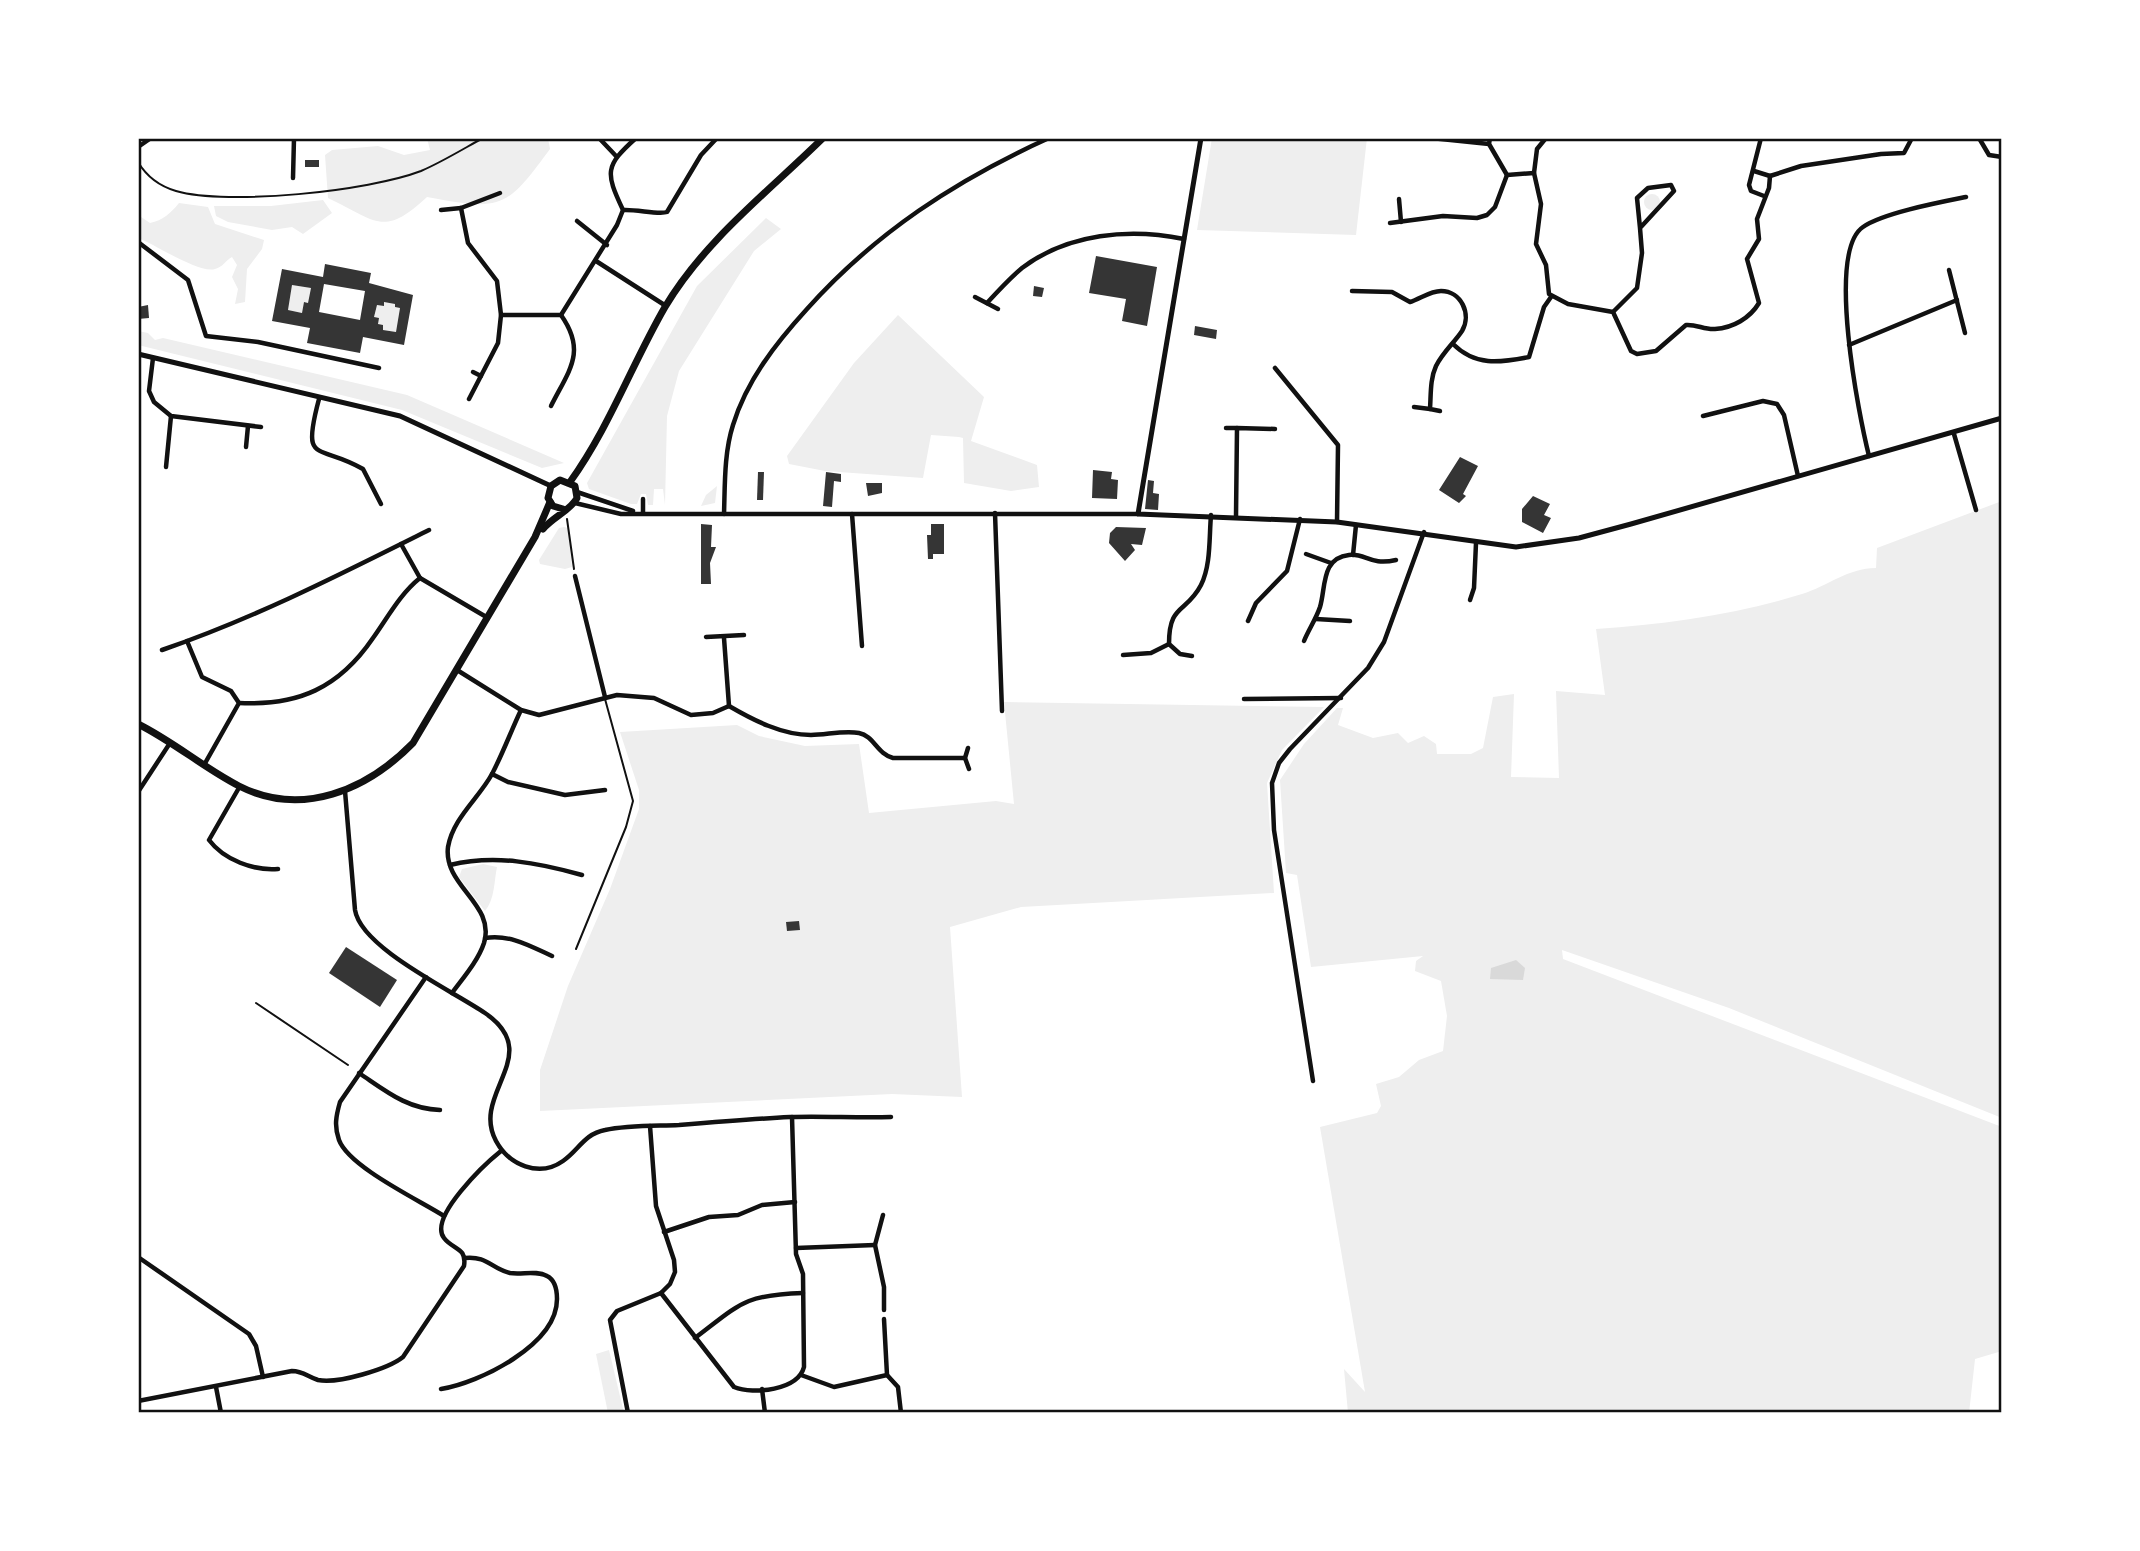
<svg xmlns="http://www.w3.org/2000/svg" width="2140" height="1551" font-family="'Public Sans',sans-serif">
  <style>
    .green { fill: #eee }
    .water { fill: #d9d9d9 }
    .building { fill: #353535; fill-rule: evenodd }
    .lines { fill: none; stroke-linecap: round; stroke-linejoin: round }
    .path { stroke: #111; stroke-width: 2 }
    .service { stroke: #111; stroke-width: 2 }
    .minor { stroke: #111; stroke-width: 4.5 }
    .tertiary { stroke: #111; stroke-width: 5 }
    .primary { stroke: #111; stroke-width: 7 }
    .neatline { fill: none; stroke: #111; stroke-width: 2.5 }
  </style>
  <rect width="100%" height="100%" fill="#fff"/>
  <g class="green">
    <path d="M427,138H548L550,149C506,209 502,211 427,197C383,238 377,221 328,198L325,155L332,150L378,146L404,155L430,150Z"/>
    <path d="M1212,138H1367L1356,235L1197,230Z"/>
    <circle cx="1652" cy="202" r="8"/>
    <path d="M323,200L332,213L303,234L292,227L272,230L228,222L216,216L214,206H271Z"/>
    <path d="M179,203L208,207L215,224L264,240L262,249L247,269L245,302L235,304L238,289L232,277L237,265L232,257C225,261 223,267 215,269C199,274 153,243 138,238V215L150,223C163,220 170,214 179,203Z"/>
    <path d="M766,218L781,229L754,251L679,371L667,416L665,505L663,489H654L653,505H648L646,494H641L637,504H631L589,489L587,483L697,286Z"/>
    <path d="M292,285L311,288L308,303L304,302L302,313L288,310Z"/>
    <path d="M384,302L395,304V307L400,308L396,332L383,330L374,317L377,305L384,306Z"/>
    <path d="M898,315L984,397L971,441L1037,465L1039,487L1011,491L964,483L963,438L959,437L931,435L923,478L825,471L789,464L787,456L854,363Z"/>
    <path d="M138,331L148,333L155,340L163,338L407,395L564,463L542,468L402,410L138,345Z"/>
    <path d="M717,486L715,503L701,506L706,495Z"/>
    <path d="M2002,501V1118L1729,1008L1562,950L1563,959L2002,1127V1351L1975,1359L1969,1413H1348L1344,1369L1365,1392L1320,1127L1377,1113L1381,1106L1376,1084L1399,1077L1419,1060L1443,1051L1447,1016L1441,981L1415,971L1416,961L1423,956L1311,967L1297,875L1286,873L1280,780L1304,744L1337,708H1343L1338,725L1373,738L1398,733L1408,743L1424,736L1436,744L1437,754H1471L1483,748L1493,697L1514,694L1511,777L1559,778L1556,691L1605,695L1596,629C1666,624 1735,615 1802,594C1828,586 1848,568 1876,568L1877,548Z"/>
    <path d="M564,527L568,528L572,567L565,569L540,564L539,560L559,528Z"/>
    <path d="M1004,702L1324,707L1282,750L1267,783L1274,893L1021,907L950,927L962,1097L892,1094L540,1111V1070L568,986L610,889L639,809V790L620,732L737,725L759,736L805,746L859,744L869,813L996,801L1014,804Z"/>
    <path d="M483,864L497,867C494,881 495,899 485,911L459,877L462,869Z"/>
    <path d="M609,1350L624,1413H608L596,1354Z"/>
  </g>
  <path class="water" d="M1516,960L1525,968L1523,980L1490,979L1491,968Z"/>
  <g class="building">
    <rect x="305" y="160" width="14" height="7"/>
    <path d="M1096,256L1157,267L1147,326L1122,321L1126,299L1089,293Z"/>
    <path d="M325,264L371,273L369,283L413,295L404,345L363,337L360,353L307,343L310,328L272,321L282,269L323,277ZM324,284L365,291L360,320L319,312ZM292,285L311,288L308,303L304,302L302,313L288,310ZM384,302L395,304V307L400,308L396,332L383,330V325L378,324L379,318L374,317L377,305L384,306Z"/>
    <path d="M1034,286L1044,288L1042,297L1033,296Z"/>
    <path d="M148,305L149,318L138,319V307Z"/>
    <path d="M1195,326L1217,330L1216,339L1194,335Z"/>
    <path d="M1460,457L1478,466L1463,494L1466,496L1459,503L1439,490Z"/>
    <path d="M1093,470L1112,472L1111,479L1118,480L1117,499L1092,498Z"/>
    <path d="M758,472H764L763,500H757Z"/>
    <path d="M826,472L841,474V482L834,481L832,507L823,506Z"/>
    <path d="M1148,480L1154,481L1153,493L1159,494L1158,510L1145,509Z"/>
    <path d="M866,483H882V493L868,496Z"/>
    <path d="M1533,496L1550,504L1544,515L1551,518L1543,533L1522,522V509Z"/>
    <path d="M701,524L712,525L711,547H716L710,563L711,584H701Z"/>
    <path d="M931,524H944V554H933V559H928L927,535H931Z"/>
    <path d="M1116,527L1146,528L1142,545L1131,544L1135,550L1125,561L1109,543L1110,533Z"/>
    <path d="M799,921L800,930L787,931L786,922Z"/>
    <path d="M346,947L397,980L380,1007L329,973Z"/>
  </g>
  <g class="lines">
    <g class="path">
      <path d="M138,162C147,177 159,186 176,191C228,206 369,191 421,171C442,162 463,149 483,138"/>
      <path d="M567,519L574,569"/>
      <path d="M256,1003L348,1065"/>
    </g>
    <path class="service" d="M576,949L626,827L633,801L605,699"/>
    <g class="minor">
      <path d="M599,138L616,156"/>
      <path d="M1431,138L1489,144"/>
      <path d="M1490,138L1489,144L1507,175L1534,173"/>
      <path d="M1546,138L1537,149L1534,173L1541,204L1536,244L1546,265L1549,294L1568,304L1613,312L1631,351L1637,354L1656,351L1686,325C1696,324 1705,330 1715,329C1733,328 1750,318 1759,303L1747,259L1759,239L1757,219L1769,188L1770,176"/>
      <path d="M1761,138L1749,185L1751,191L1764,196"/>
      <path d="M1979,138L1989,155L2002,157"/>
      <path d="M138,147L151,138"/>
      <path d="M1754,171L1770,176L1801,166L1881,154L1904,153L1912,138"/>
      <path d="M293,178L294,138"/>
      <path d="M1399,199L1401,222"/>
      <path d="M461,208L468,243L497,281L501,315L498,343L469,399"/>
      <path d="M441,210L461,208L500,193"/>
      <path d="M623,210C636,209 659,215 667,212L701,155L717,138"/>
      <path d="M577,221L607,245"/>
      <path d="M1390,223L1443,216L1477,218L1487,215L1495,207L1507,175"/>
      <path d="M138,242L188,280L206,336L258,342L379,368"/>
      <path d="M596,261L666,306"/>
      <path d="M1949,270L1965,333"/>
      <path d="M1352,291L1392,292L1410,302C1420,299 1430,291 1441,291C1461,291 1472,314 1462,331C1454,343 1443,352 1436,366C1430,379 1431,394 1430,409L1440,411"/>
      <path d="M975,297L998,309"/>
      <path d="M987,303C998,291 1010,278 1022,268C1068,233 1130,228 1184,239"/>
      <path d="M1613,312L1637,288L1642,253L1640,228L1674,191L1671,185L1648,188L1637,198L1640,228"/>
      <path d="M501,315H561L617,225L623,210C605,172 605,166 636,138"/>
      <path d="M1453,344C1475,366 1499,363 1529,357L1544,307L1551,297"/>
      <path d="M1849,345L1957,300"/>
      <path d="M153,358L149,391L154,402L171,416L261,427"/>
      <path d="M1275,368L1338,445L1337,522"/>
      <path d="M473,372L481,376"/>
      <path d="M319,399C301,466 318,443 363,469L381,504"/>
      <path d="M551,406C569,370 587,352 561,315"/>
      <path d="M1414,407L1430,409"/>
      <path d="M1703,416L1763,401L1777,404L1784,415L1798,476"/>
      <path d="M1226,428H1237"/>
      <path d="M1954,434L1976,510"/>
      <path d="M246,447L248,426"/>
      <path d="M1869,456C1859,416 1826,252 1863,227C1883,213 1941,202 1966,197"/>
      <path d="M166,467L171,416"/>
      <path d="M577,492L633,511"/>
      <path d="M575,503L621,514H1138"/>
      <path d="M643,512V499"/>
      <path d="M995,513L1002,711"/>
      <path d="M724,514C725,485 724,453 733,425C747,380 776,343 807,309C875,233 956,180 1049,138"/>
      <path d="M852,514L862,646"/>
      <path d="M1236,516L1237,428L1275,429"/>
      <path d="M401,544L420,578L488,618"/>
      <path d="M1306,554L1331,563"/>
      <path d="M1353,555L1356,525"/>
      <path d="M575,576L605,697"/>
      <path d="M1470,600L1474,588L1476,543"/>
      <path d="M1316,619L1350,621"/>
      <path d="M1248,621L1256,603L1287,571L1300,519"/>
      <path d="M706,637L744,635"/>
      <path d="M724,638L729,706"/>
      <path d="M187,641L202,677L231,691L239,703L204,765"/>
      <path d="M1304,641C1309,629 1316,619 1320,607C1326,587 1321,558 1349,555C1366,553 1370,566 1396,560"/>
      <path d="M162,650C255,618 341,574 429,530"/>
      <path d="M1123,655L1151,653L1169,644"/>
      <path d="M1192,656L1180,654L1169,644C1169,603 1186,614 1201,585C1211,565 1209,538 1211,515"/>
      <path d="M457,670L521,710L539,715L617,695L654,698L691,715L713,713L729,706C753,720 782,735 811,735C826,735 844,730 859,733C874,736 877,754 893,758H965"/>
      <path d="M1244,699L1341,698"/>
      <path d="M239,703C298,706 339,688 373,638C388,617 400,594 420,578"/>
      <path d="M968,748L965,758L969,769"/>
      <path d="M492,774L508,782L565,795L605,790"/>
      <path d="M240,786L209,840C224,860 254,871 278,869"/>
      <path d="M345,791L355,910C361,948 453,991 485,1013C546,1055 470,1093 496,1141C509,1165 539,1178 563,1161C579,1150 584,1134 605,1130C628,1125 655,1126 679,1125C716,1122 753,1119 790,1117C824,1116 858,1118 891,1117"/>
      <path d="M138,792L170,743"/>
      <path d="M450,865C495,854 539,863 582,875"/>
      <path d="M485,938C510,934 530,946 552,956"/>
      <path d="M426,977L340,1102C336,1116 334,1126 339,1140C349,1167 419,1200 444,1216"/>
      <path d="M452,993C463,978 478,961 484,943C496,904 443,886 448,847C453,818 479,798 492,774C503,753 511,731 521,710"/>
      <path d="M359,1073C386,1091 407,1109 440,1110"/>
      <path d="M1313,1081L1274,830L1272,783L1279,763L1290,749L1368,668L1384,642L1424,532"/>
      <path d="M883,1215L875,1245L884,1287V1310"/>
      <path d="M664,1232L709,1217L738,1215L762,1205L795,1202"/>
      <path d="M796,1248L875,1245"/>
      <path d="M138,1257L249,1334L256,1346L263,1377"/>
      <path d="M661,1293L734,1387C754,1395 798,1390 804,1367L803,1274L796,1254L792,1117"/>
      <path d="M695,1338C741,1303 744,1295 803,1293"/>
      <path d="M801,1375L834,1387L887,1375L884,1319"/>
      <path d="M887,1375L898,1387L901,1413"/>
      <path d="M216,1387L221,1413"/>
      <path d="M441,1389C479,1383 557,1345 557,1299C557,1290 555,1280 547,1276C536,1270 522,1275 510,1273C490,1268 488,1256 465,1258"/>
      <path d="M762,1389L765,1413"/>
      <path d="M138,1401L292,1371C303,1371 308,1377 318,1380C338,1384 388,1369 403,1357L464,1266C467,1247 453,1250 444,1238C428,1217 486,1163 501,1151"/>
      <path d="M628,1413L610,1320L617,1311L661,1293L670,1284L675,1272L674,1260L656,1206L650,1126"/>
    </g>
    <g class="tertiary">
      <path d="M1201,138L1138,514L1337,522L1516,547L1579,538L1631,524L2002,418"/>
      <path d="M138,354L400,416L551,486"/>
    </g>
    <g class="primary">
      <path d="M570,482C609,428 632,364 665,307C705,240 768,192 823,138"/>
      <path d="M543,529C553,517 571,510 577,498L575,486L560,480L551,486L548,498L553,506L563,509"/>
      <path d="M138,724C174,742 204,768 239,786C302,818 367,790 413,743L535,537L550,502"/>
    </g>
  </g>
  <rect width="2140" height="1551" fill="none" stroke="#ffffff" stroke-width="280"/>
  <rect x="140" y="140" width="1860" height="1271" class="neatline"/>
</svg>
